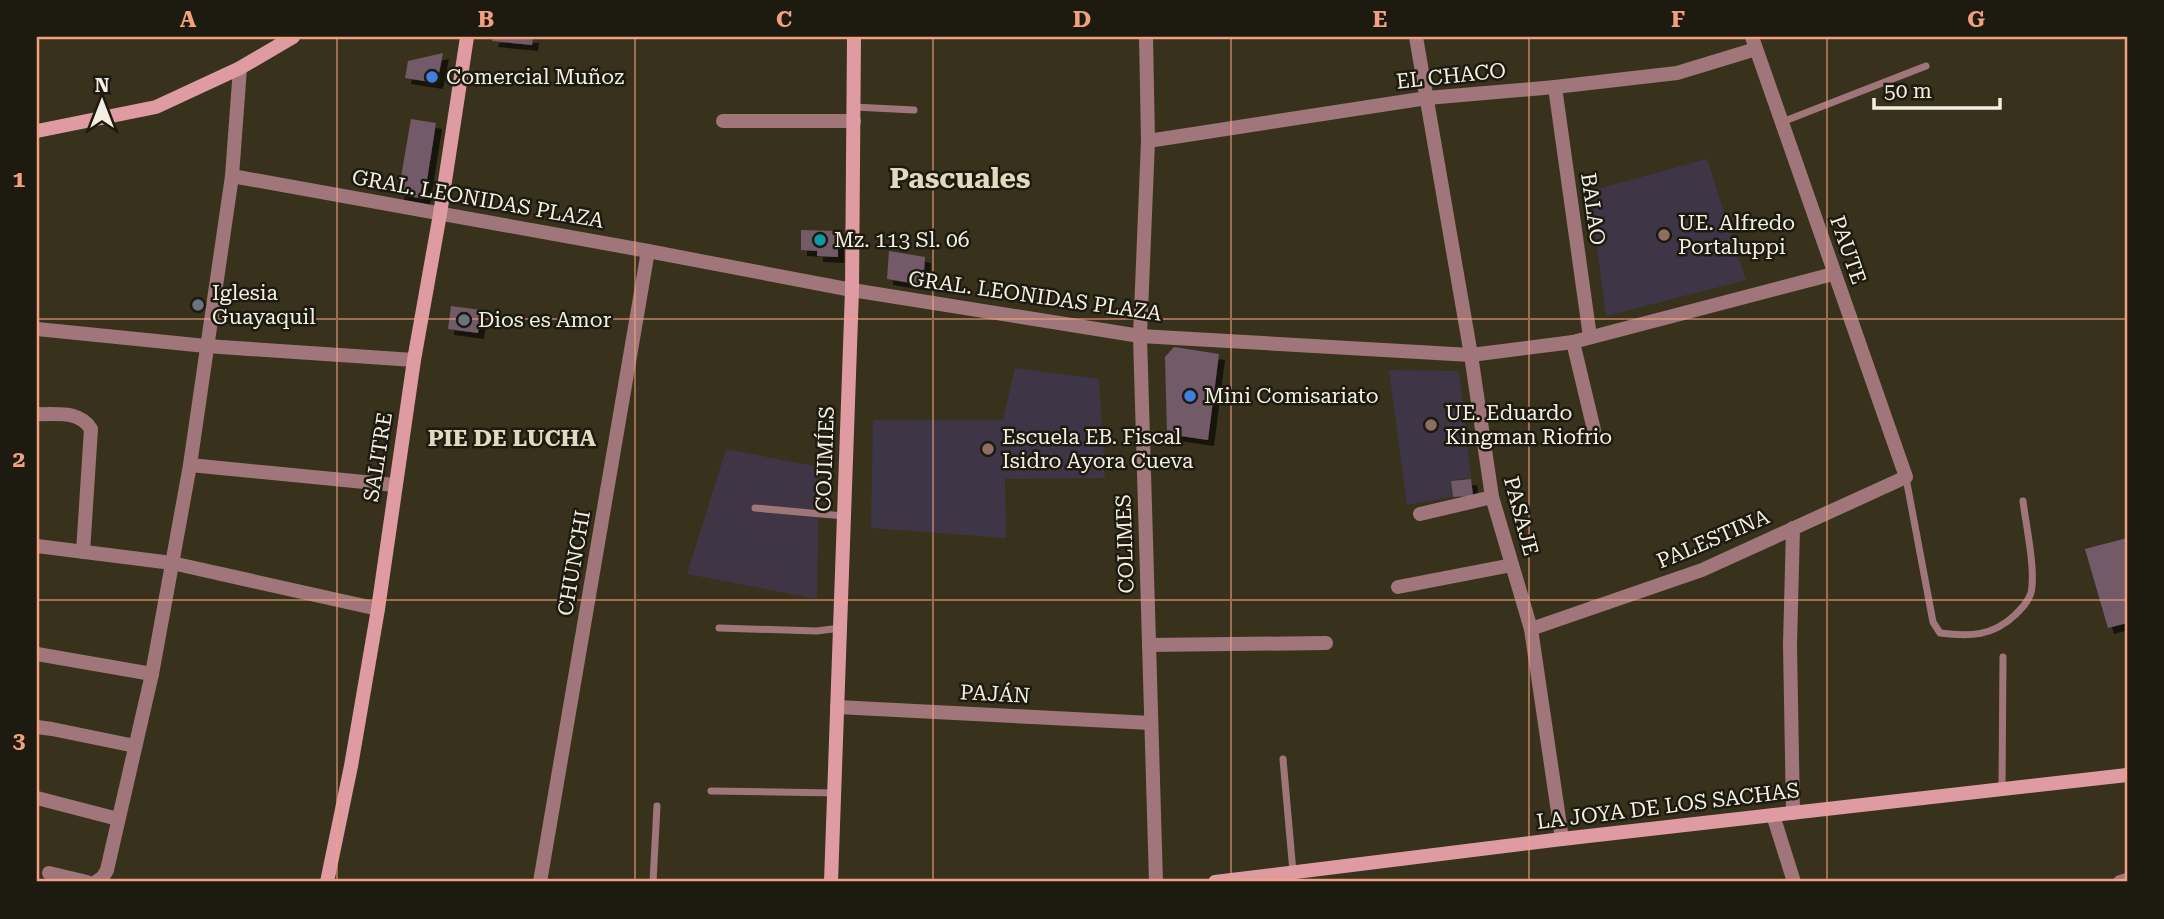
<svg xmlns="http://www.w3.org/2000/svg" width="2164" height="919" font-family="'Roboto Serif',serif">
  <style>
    .industrial { fill: #403544 }
    .education { fill: #3e3646 }
    .building { fill: #725a67; filter: url(#shadow) }
    .lines { fill: none; stroke-linecap: round; stroke-linejoin: round }
    .lane { stroke: #a0767a; stroke-width: 7 }
    .street { stroke: #a0767a; stroke-width: 14 }
    .secondary { stroke: #de9ba2; stroke-width: 14 }
    .grid { fill: none; stroke: #f2a07f; stroke-width: 2; stroke-opacity: 0.55 }
    .shop-dot { fill: #3f7fe0; stroke: #1d1a10; stroke-width: 2.5 }
    .education-dot { fill: #8d6e63; stroke: #1d1a10; stroke-width: 2.5 }
    .culture-dot { fill: #0f9aa8; stroke: #1d1a10; stroke-width: 2.5 }
    .worship-dot { fill: #6b7280; stroke: #1d1a10; stroke-width: 2.5 }
    .labels { text-anchor: middle; stroke-width: 5; stroke-linejoin: round; paint-order: stroke }
    .street-label { font-size: 21px; fill: #f3efe2; stroke: #1d1a10 }
    .poi-label { font-size: 21px; fill: #f3efe2; stroke: #1d1a10; text-anchor: start }
    .neighbourhood-label { font-size: 23px; font-weight: bold; fill: #e1dabf; stroke: #1d1a10 }
    .district-label { font-size: 28px; font-weight: bold; fill: #e1dabf; stroke: #1d1a10 }
    .neatline { fill: none; stroke: #f2a07f; stroke-width: 2.5 }
    .grid-label { font-size: 23px; text-anchor: middle; font-weight: bold; fill: #f2a07f }
  </style>
  <defs>
    <filter id="shadow"><feDropShadow dx="6" dy="6" stdDeviation="0" flood-color="#0009"/></filter>
  </defs>
  <rect width="100%" height="100%" fill="#38321c"/>
  <path class="industrial" d="M726,449L819,467L817,599L687,574Z"/>
  <g class="education">
    <path d="M1707,159L1746,280L1606,316L1590,191Z"/>
    <path d="M1015,368L1099,379L1105,478L1005,479L1006,538L871,528L873,420H1003Z"/>
    <path d="M1389,370L1459,371L1471,478L1451,480L1452,497L1407,505Z"/>
  </g>
  <g class="building">
    <path d="M493,37H533L532,45L492,41Z"/>
    <path d="M443,53L437,83L405,78L408,61Z"/>
    <path d="M411,119L436,123L424,199L398,194Z"/>
    <path d="M801,230L838,231V257L817,256V251L801,250Z"/>
    <path d="M889,251L925,257L923,285L887,279Z"/>
    <path d="M451,306L481,310L478,333L448,329Z"/>
    <path d="M1174,347L1219,354L1208,440L1167,434L1165,357Z"/>
    <path d="M1471,479L1473,496L1453,497L1451,481Z"/>
    <path d="M2127,538V623L2108,628L2085,549Z"/>
  </g>
  <g class="lines">
    <g class="lane">
      <path d="M854,107L914,110"/>
      <path d="M1782,122L1926,66"/>
      <path d="M1906,478L1933,622L1940,633C1970,637 1993,636 2015,615C2022,608 2028,602 2031,593C2036,570 2026,526 2023,501"/>
      <path d="M755,508L844,516"/>
      <path d="M719,628L817,631L840,628"/>
      <path d="M1283,759L1293,872"/>
      <path d="M2002,789L2003,657"/>
      <path d="M711,791L834,793"/>
      <path d="M653,882L657,806"/>
    </g>
    <g class="street">
      <path d="M1146,37L1148,141L1140,336L1156,882"/>
      <path d="M1416,37L1471,355L1492,497L1531,629L1562,839"/>
      <path d="M1555,87L1590,337"/>
      <path d="M723,121H854"/>
      <path d="M1148,141L1427,98L1555,87L1677,73L1756,49"/>
      <path d="M232,176L648,251L852,290L1140,336L1471,355L1573,342L1833,274"/>
      <path d="M37,329L206,346L414,360"/>
      <path d="M1573,342L1594,430"/>
      <path d="M37,414C57,415 79,410 91,429L83,552"/>
      <path d="M190,465L395,485"/>
      <path d="M1420,514L1492,497"/>
      <path d="M37,546L172,563L378,609"/>
      <path d="M1398,587L1512,565"/>
      <path d="M1531,629L1702,570L1906,477L1752,37"/>
      <path d="M1149,645L1326,643"/>
      <path d="M37,654L152,674"/>
      <path d="M837,707L1151,723"/>
      <path d="M37,727L52,729L135,746"/>
      <path d="M37,798L118,819"/>
      <path d="M1793,813L1790,645L1793,528"/>
      <path d="M1773,815L1794,882"/>
      <path d="M49,873L87,882"/>
      <path d="M96,882L103,877L107,870L152,674L190,465L232,176L240,68"/>
      <path d="M540,882L648,251"/>
      <path d="M2120,882L2127,880"/>
    </g>
    <g class="secondary">
      <path d="M37,131L156,107L240,68L293,37"/>
      <path d="M327,882L351,766L378,609L414,360L440,214L467,37"/>
      <path d="M831,882L852,290L854,37"/>
      <path d="M1215,882L1562,839L2127,775"/>
    </g>
  </g>
  <path class="grid" d="M337,37V882M635,37V882M933,37V882M1231,37V882M1529,37V882M1827,37V882M37,319H2127M37,600H2127"/>
  <g class="shop-dot">
    <circle cx="432" cy="77" r="7"/>
    <circle cx="1190" cy="396" r="7"/>
  </g>
  <g class="education-dot">
    <circle cx="1664" cy="235" r="7"/>
    <circle cx="1431" cy="425" r="7"/>
    <circle cx="988" cy="449" r="7"/>
  </g>
  <circle class="culture-dot" cx="820" cy="240" r="7"/>
  <g class="worship-dot">
    <circle cx="198" cy="305" r="7"/>
    <circle cx="464" cy="320" r="7"/>
  </g>
  <g class="labels">
    <g class="street-label">
      <text transform="translate(1451 76) rotate(-6)" y="7">EL CHACO</text>
      <text transform="translate(478 199) rotate(10)" y="7">GRAL. LEONIDAS PLAZA</text>
      <text transform="translate(1593 209) rotate(82)" y="7">BALAO</text>
      <text transform="translate(1848 250) rotate(71)" y="7">PAUTE</text>
      <text transform="translate(1035 296) rotate(8)" y="7">GRAL. LEONIDAS PLAZA</text>
      <text transform="translate(378 457) rotate(-81)" y="7">SALITRE</text>
      <text transform="translate(825 459) rotate(-88)" y="7">COJIMÍES</text>
      <text transform="translate(1521 516) rotate(75)" y="7">PASAJE</text>
      <text transform="translate(1713 539) rotate(-23)" y="7">PALESTINA</text>
      <text transform="translate(1125 544) rotate(-92)" y="7">COLIMES</text>
      <text transform="translate(574 563) rotate(-80)" y="7">CHUNCHI</text>
      <text transform="translate(995 694) rotate(3)" y="7">PAJÁN</text>
      <text transform="translate(1668 806) rotate(-7)" y="7">LA JOYA DE LOS SACHAS</text>
    </g>
    <g class="poi-label">
      <text x="446" y="84">Comercial Muñoz</text>
      <text x="1678" y="230">UE. Alfredo<tspan x="1678" dy="24">Portaluppi</tspan></text>
      <text x="834" y="247">Mz. 113 Sl. 06</text>
      <text x="212" y="300">Iglesia<tspan x="212" dy="24">Guayaquil</tspan></text>
      <text x="478" y="327">Dios es Amor</text>
      <text x="1204" y="403">Mini Comisariato</text>
      <text x="1445" y="420">UE. Eduardo<tspan x="1445" dy="24">Kingman Riofrio</tspan></text>
      <text x="1002" y="444">Escuela EB. Fiscal<tspan x="1002" dy="24">Isidro Ayora Cueva</tspan></text>
    </g>
    <g class="neighbourhood-label">
      <text x="512" y="446">PIE DE LUCHA</text>
    </g>
    <g class="district-label">
      <text x="960" y="188">Pascuales</text>
    </g>
  </g>
  <rect width="2164" height="919" fill="none" stroke="#1d1a10" stroke-width="77"/>
  <g transform="translate(102 102)" stroke="#1d1a10" stroke-width="5" paint-order="stroke">
  <path d="M0-5L12 26L0 18L-12 26Z" fill="#f3efe2"/>
  <text y="-10" font-size="19" font-weight="bold" text-anchor="middle" fill="#f3efe2">N</text>
  </g>
  <path d="M1874 98v10h126v-10" fill="none" stroke="#f3efe2" stroke-width="3.5"/>
  <text x="1884" y="98" font-size="21" fill="#f3efe2" stroke="#1d1a10" stroke-width="5" paint-order="stroke">50 m</text>
  <rect x="38" y="38" width="2088" height="842" class="neatline"/>
  <g class="grid-label">
    <text x="188" y="27">A</text>
    <text x="486" y="27">B</text>
    <text x="784" y="27">C</text>
    <text x="1082" y="27">D</text>
    <text x="1380" y="27">E</text>
    <text x="1678" y="27">F</text>
    <text x="1976" y="27">G</text>
    <text x="19" y="187">1</text>
    <text x="19" y="467">2</text>
    <text x="19" y="748">3</text>
  </g>
</svg>
